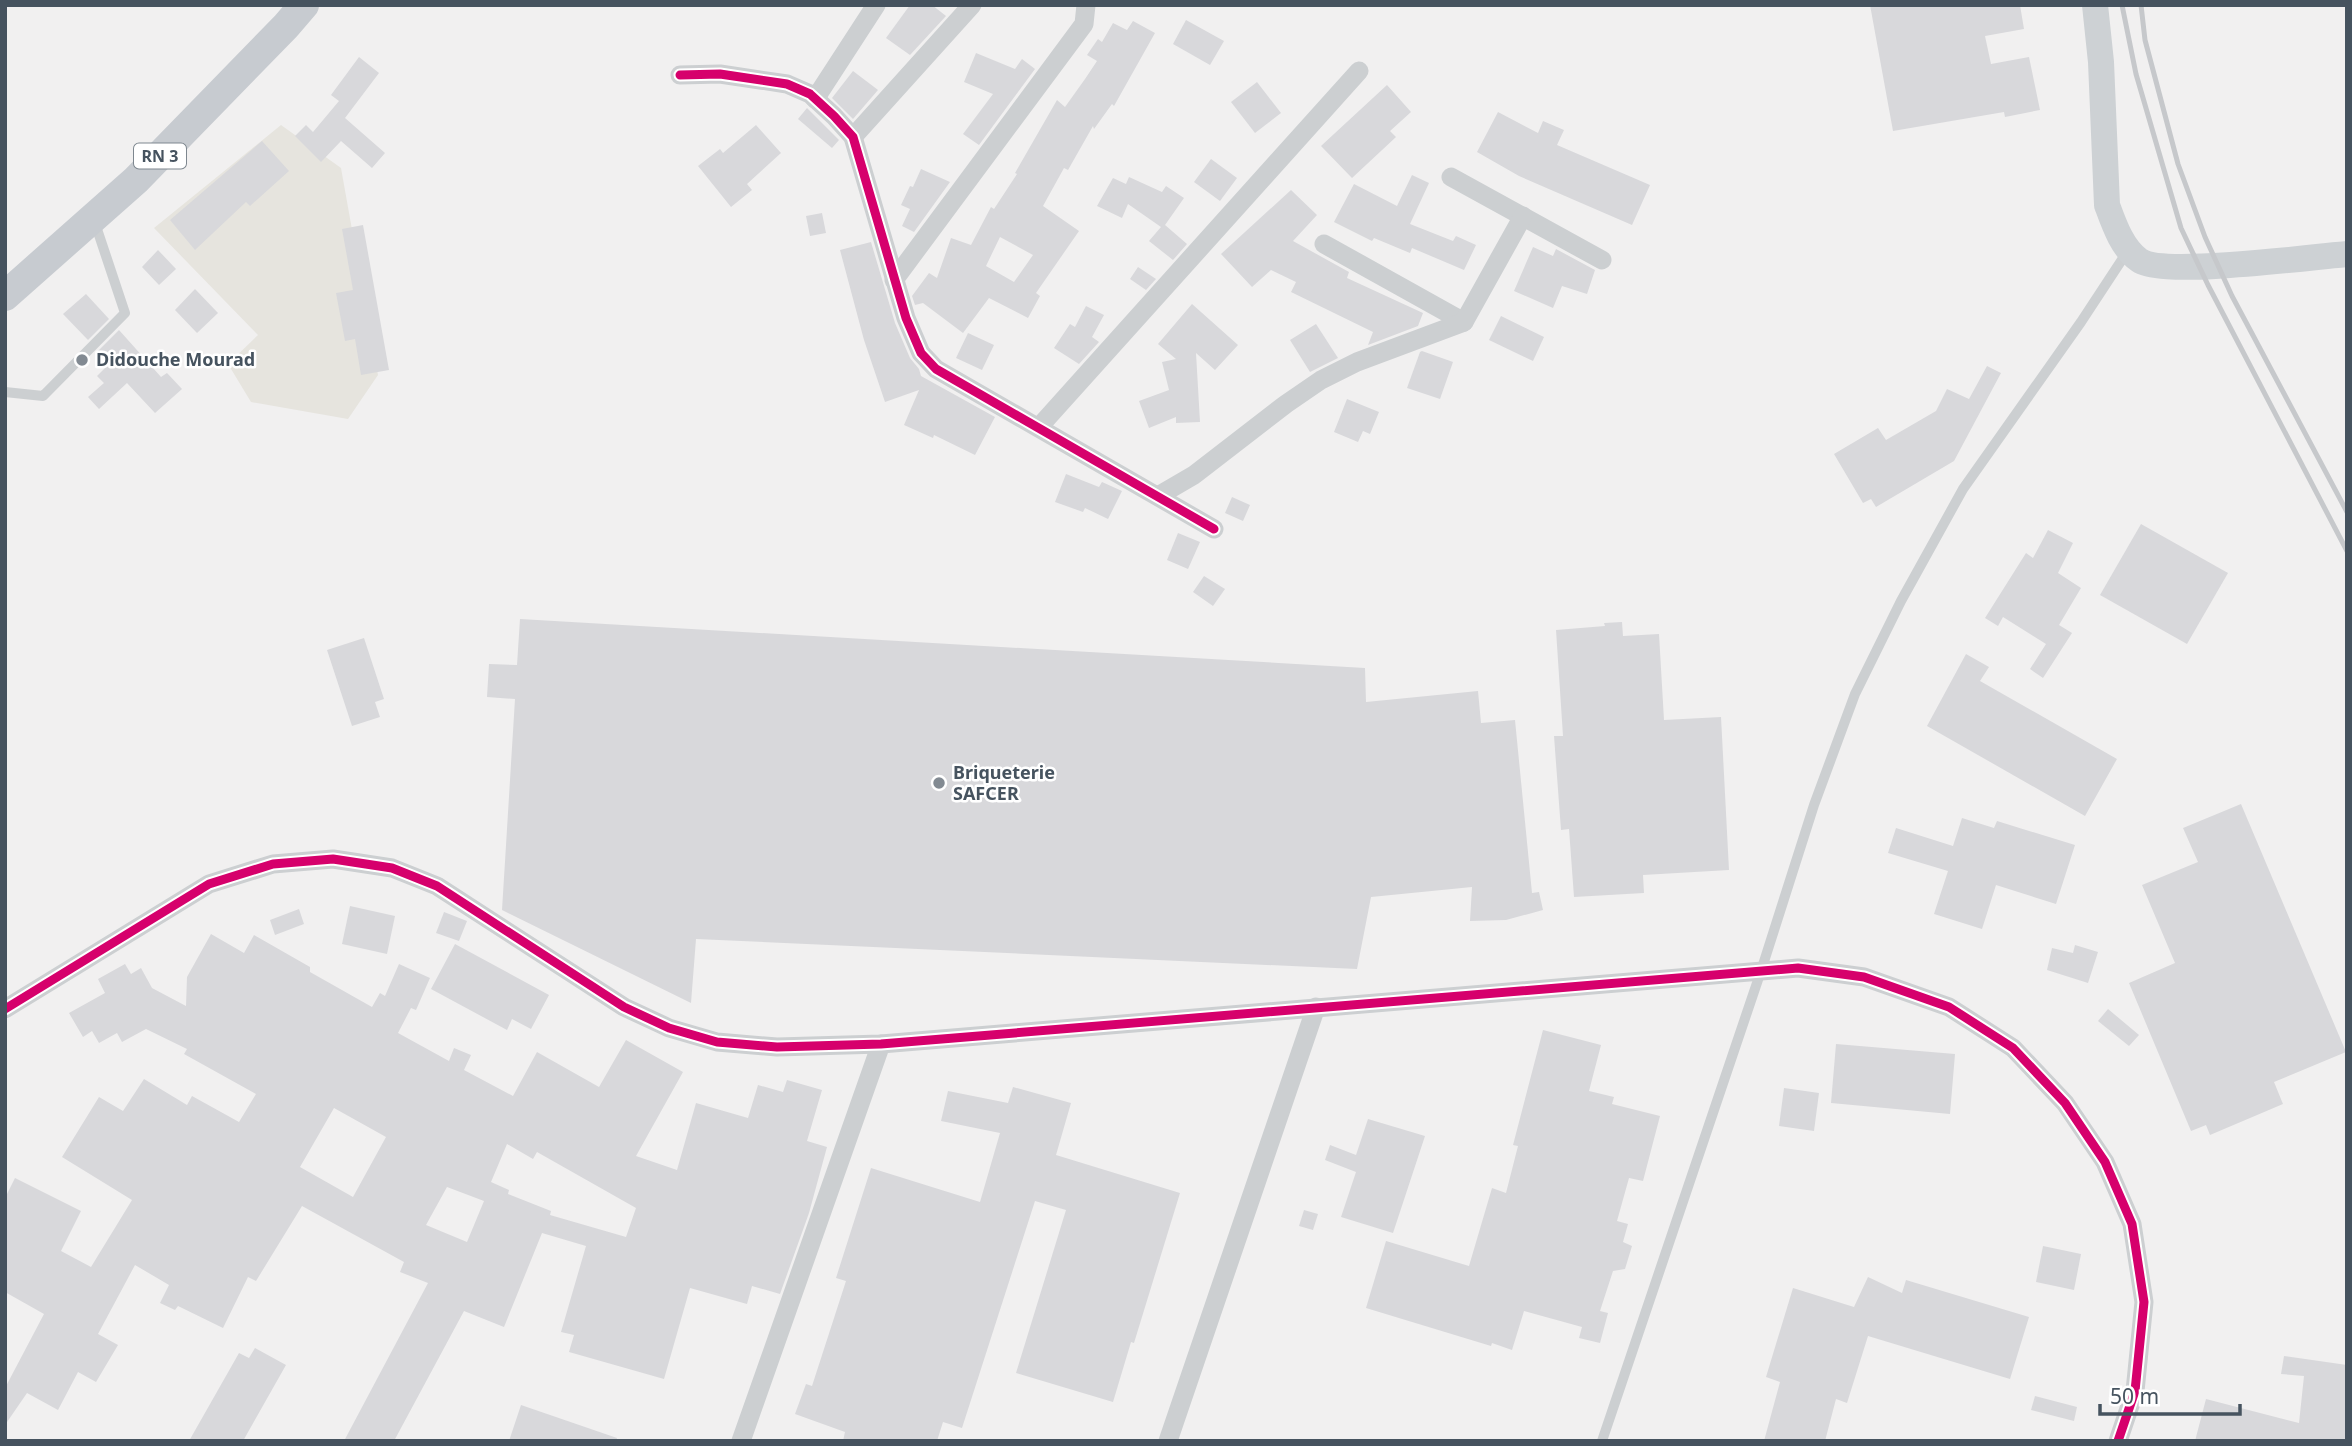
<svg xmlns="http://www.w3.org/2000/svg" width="2352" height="1446" font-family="'Noto Sans',sans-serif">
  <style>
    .commercial { fill: #e6e4de }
    .building { fill: #d8d8db; fill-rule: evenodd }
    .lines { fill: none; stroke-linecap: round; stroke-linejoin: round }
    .lane { stroke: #cccfd1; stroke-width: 10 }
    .street { stroke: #cccfd1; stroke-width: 19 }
    .secondary { stroke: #cdd1d4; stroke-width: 26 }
    .primary { stroke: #c7cbd0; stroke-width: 30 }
    .rail { stroke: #c6c8cb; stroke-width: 5 }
    .cycleway-casing { stroke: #fff; stroke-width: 13 }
    .cycleway { stroke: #d6006c; stroke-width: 9 }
    .poi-dot { fill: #828a92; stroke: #fff; stroke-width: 2.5 }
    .labels { text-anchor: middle; stroke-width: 5; stroke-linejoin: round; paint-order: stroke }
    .shield { fill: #fff; stroke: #7e878f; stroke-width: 2 }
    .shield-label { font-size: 16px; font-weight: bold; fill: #46535f }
    .poi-label { font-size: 18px; font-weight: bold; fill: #46535f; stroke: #fff; text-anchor: start }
  </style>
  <rect width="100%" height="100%" fill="#f1f0f0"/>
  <path class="commercial" d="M281,125L341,168L378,375L348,419L251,402L228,364L258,335L154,228Z"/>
  <g class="building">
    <path d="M910,5H932L946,16L910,55L886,38Z"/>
    <path d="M1870,5H2020L2024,29L1985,36L1991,64L2029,57L2040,110L2005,117L2004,112L1893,131Z"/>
    <path d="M1186,20L1224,41L1210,65L1173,44Z"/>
    <path d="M1133,21L1155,33L1114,106L1112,104L1094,129L1093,126L1068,170L1064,168L1043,206L1079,231L1036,293L1040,296L1028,318L989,298L963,333L923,303L915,305L912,296L929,273L937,278L951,238L971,245L991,207L994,209L1017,174L1015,173L1057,100L1065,107L1085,79L1097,61L1087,55L1098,39L1102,42L1113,23L1127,30ZM1000,237L1033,255L1014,282L986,266Z"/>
    <path d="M976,53L1015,69L1022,59L1035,69L979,145L963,134L993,94L964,82Z"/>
    <path d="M359,57L379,73L345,118L385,153L372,168L341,141L321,162L295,136L306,125L313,132L339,101L331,95Z"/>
    <path d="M853,71L878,90L853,119L832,98Z"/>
    <path d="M1257,82L1281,113L1255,133L1231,102Z"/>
    <path d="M1387,85L1411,112L1390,131L1396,137L1352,178L1321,146Z"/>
    <path d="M807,108L839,140L832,148L798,119Z"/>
    <path d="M1498,112L1538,133L1543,121L1564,130L1557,145L1650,185L1632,225L1519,176L1477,152Z"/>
    <path d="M756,125L781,153L747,184L752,190L731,207L698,166L720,149L723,153Z"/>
    <path d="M262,141L289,171L250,206L246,202L195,250L170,220Z"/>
    <path d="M1211,159L1237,178L1220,201L1194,182Z"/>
    <path d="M921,169L950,182L914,232L902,226L910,209L901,205L910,186L913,187Z"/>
    <path d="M1412,175L1429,183L1410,224L1453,241L1456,236L1476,245L1464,270L1412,248L1410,253L1374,238L1372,241L1334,222L1354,184L1397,206Z"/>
    <path d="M1129,177L1162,192L1166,186L1184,198L1165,225L1187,244L1173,260L1149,241L1161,227L1128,204L1122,218L1097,206L1113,178L1126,184Z"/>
    <path d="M1291,190L1317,215L1293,241L1349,272L1347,278L1423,313L1418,326L1368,345L1373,332L1291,292L1296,282L1271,270L1252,287L1221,254Z"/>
    <path d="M822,213L826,233L810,236L806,216Z"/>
    <path d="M363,225L389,370L361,375L355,339L345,341L336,293L353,290L342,229Z"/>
    <path d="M871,242L895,323L910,358L919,369L921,376L995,417L975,455L934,435L933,438L904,425L919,390L885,402L864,340L840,250Z"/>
    <path d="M1533,247L1553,256L1556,249L1595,270L1587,294L1562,286L1553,308L1514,291Z"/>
    <path d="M158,250L176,269L159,285L142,267Z"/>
    <path d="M1138,267L1156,279L1146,290L1130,279Z"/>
    <path d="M195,289L218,313L197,333L175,310Z"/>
    <path d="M86,294L109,319L88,340L63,314Z"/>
    <path d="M1192,304L1238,345L1215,370L1196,353L1200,422L1176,423V417L1149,428L1139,401L1169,390L1162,362L1176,359L1158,344Z"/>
    <path d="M1086,306L1104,315L1092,337L1099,342L1079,364L1054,348L1070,324L1075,327Z"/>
    <path d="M1501,316L1544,337L1533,361L1489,340Z"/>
    <path d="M1316,324L1338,358L1310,372L1290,340Z"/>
    <path d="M119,330L161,377L167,373L182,389L155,413L127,383L99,409L88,397L104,383L97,376L109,364L98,351Z"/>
    <path d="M968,333L994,345L982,370L956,358Z"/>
    <path d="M1422,351L1453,362L1440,399L1407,388L1420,352Z"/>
    <path d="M1987,366L2001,373L1954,461L1876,507L1871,499L1863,503L1834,454L1878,428L1886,440L1936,411L1947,389L1969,399Z"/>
    <path d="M1347,399L1379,412L1370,434L1363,431L1358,442L1334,432Z"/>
    <path d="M1066,474L1099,487L1102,482L1122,491L1108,519L1085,508L1083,512L1055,502Z"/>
    <path d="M1232,497L1250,505L1243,521L1225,513Z"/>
    <path d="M2141,524L2228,573L2187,644L2100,595Z"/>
    <path d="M2048,530L2073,543L2058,573L2081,588L2059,625L2072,633L2043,678L2030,669L2046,644L2003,617L1998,626L1985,618L2026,553L2033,558Z"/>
    <path d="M1178,533L1200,542L1188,569L1167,560Z"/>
    <path d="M1204,576L1225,589L1213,606L1193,592Z"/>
    <path d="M520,619L1365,668L1366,702L1478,691L1481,723L1515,720L1532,893L1539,892L1543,910L1506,920L1470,921L1472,887L1371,897L1357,969L696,939L691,1003L502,910L515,699L487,697L489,664L517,665Z"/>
    <path d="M1622,622L1623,636L1659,634L1664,720L1721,717L1729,870L1643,875L1644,893L1574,897L1569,829L1561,830L1554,736H1563L1556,630L1605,626L1604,623Z"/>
    <path d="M364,638L384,699L375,702L380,717L352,726L327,650Z"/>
    <path d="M1966,654L1989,667L1980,681L2117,759L2085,816L1927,726Z"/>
    <path d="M2241,804L2346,1052L2274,1082L2283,1104L2210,1135L2206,1125L2191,1131L2129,983L2175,963L2142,885L2198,862L2183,828Z"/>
    <path d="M1962,818L1994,828L1997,821L2075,845L2056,904L1996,885L1982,929L1934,914L1948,871L1888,853L1896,828L1953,846Z"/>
    <path d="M350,906L395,916L387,954L342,944Z"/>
    <path d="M299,909L304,924L275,935L270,920Z"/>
    <path d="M444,912L467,921L459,941L436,933Z"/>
    <path d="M211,934L244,953L254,935L310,967V972L372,1007L380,993L385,996L399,964L430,978L416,1010L411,1008L398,1033L449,1061L454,1048L471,1055L464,1070L513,1096L537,1052L599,1087L626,1040L683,1072L636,1156L677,1170L696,1103L748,1118L758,1085L783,1092L787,1080L822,1090L807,1141L827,1147L809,1213L780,1294L752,1286L747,1304L690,1288L664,1379L569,1352L574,1335L561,1332L586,1246L542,1233L504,1327L464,1311L394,1441H344L428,1283L400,1272L404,1262L302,1206L256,1281L248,1277L223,1328L178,1306L175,1310L160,1303L169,1285L135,1265L98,1334L118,1345L96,1382L78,1372L58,1410L27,1393L5,1425V1388L44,1314L5,1292V1198L15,1178L81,1211L61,1251L91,1267L132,1200L62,1157L99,1097L123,1111L144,1079L187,1105L192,1096L239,1122L256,1094L184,1054L187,1049L146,1029L122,1042L117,1033L99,1043L92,1031L83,1037L69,1013L105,993L98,979L125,964L131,974L141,968L152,988L186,1006L187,977ZM334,1108L386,1137L353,1197L300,1167ZM507,1144L533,1159L537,1152L636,1208L626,1237L550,1215L551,1211L508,1194L509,1190L491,1182ZM447,1187L484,1201L467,1242L426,1225Z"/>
    <path d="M455,944L549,995L531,1029L512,1019L507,1030L431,989Z"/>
    <path d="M2075,945L2098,952L2088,983L2047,970L2052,948L2073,953Z"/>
    <path d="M2108,1009L2139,1035L2129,1046L2098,1021Z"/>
    <path d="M1543,1030L1601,1045L1589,1091L1614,1097L1612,1104L1660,1116L1643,1181L1629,1178L1617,1221L1628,1224L1623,1242L1632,1246L1625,1269L1613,1271L1600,1311L1608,1313L1600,1343L1579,1338L1582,1327L1524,1311L1512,1350L1492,1343L1491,1346L1366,1308L1386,1241L1469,1266L1492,1188L1506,1193L1518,1146L1513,1145Z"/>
    <path d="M1836,1044L1955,1054L1950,1114L1831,1103Z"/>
    <path d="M1013,1087L1071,1103L1056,1155L1180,1193L1134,1343L1131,1342L1113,1402L1016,1373L1066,1210L1035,1201L962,1428L943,1422L937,1441H843L845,1432L795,1414L806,1384L812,1386L846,1281L836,1278L871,1168L980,1202L1000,1133L941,1121L948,1091L1008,1103Z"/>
    <path d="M1784,1088L1819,1093L1814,1131L1779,1126Z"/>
    <path d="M1368,1119L1425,1136L1393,1233L1341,1217L1356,1172L1325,1160L1330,1145L1356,1155Z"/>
    <path d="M1304,1210L1318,1214L1313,1230L1299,1226Z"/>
    <path d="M2043,1246L2081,1254L2074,1290L2036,1282Z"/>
    <path d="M1868,1277L1902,1293L1906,1280L2029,1317L2010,1379L1868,1336L1847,1403L1836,1399L1825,1441H1764L1780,1382L1766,1377L1793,1288L1854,1307Z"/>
    <path d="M255,1348L286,1365L243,1441H189L239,1353L249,1358Z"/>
    <path d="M2284,1356L2347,1365V1441H2195L2206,1399L2299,1423L2304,1376L2281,1374Z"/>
    <path d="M2035,1396L2077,1407L2074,1421L2031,1410Z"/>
    <path d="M521,1405L617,1438L616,1441H509Z"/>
  </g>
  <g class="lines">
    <g class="lane">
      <path d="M5,392L43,396L125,313L94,220"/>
      <path d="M1602,1441L1761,971L1814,805L1855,694L1901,601L1963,489L2081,322L2127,252"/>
    </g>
    <g class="street">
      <path d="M680,75L720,74L787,84L810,94L834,116L853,137L906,318L921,353L936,369L1214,529"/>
      <path d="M815,99L876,5"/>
      <path d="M853,137L972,5"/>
      <path d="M1451,177L1602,260"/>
      <path d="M1324,244L1464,322"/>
      <path d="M894,280L1084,24L1086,5"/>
      <path d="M1039,427L1359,71"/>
      <path d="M1158,496L1194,475L1286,404L1321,380L1357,362L1464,322L1523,216"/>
      <path d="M5,1009L209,884L273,864L333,859L392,868L437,886L624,1007L669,1028L717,1042L777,1047L881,1044L1798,968L1864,977L1949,1007L2013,1048L2065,1103L2105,1162L2132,1224L2144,1302L2135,1391L2118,1441"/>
      <path d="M741,1441L881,1044"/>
      <path d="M1168,1441L1316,1007"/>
    </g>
    <path class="secondary" d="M2095,5L2101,62L2107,205C2114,224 2122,248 2139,260C2162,277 2311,257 2347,254"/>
    <path class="primary" d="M5,296L136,180L286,26L304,5"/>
    <g class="rail">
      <path d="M2122,5L2136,74L2181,228L2208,285L2347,551"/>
      <path d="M2141,5L2145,40L2178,164L2205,237L2232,296L2347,512"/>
    </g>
    <defs>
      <g id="cycleway">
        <path d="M680,75L720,74L787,84L810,94L834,116L853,137L906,318L921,353L936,369L1214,529"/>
        <path d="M5,1009L209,884L273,864L333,859L392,868L437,886L624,1007L669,1028L717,1042L777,1047L881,1044L1798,968L1864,977L1949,1007L2013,1048L2065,1103L2105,1162L2132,1224L2144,1302L2135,1391L2118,1441"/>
      </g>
    </defs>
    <use href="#cycleway" class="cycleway-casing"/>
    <use href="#cycleway" class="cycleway"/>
  </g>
  <g class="poi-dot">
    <circle cx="82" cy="360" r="7"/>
    <circle cx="939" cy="783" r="7"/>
  </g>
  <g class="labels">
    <rect class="shield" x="134" y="143.5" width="52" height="25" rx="5"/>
    <g class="shield-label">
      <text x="160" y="162">RN 3</text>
    </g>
    <g class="poi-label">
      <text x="96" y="366">Didouche Mourad</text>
      <text x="953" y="779">Briqueterie<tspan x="953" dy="21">SAFCER</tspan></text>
    </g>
  </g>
  <rect width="2352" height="1446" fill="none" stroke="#46535f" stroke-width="14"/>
  <path d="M2100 1404v10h140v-10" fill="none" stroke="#46535f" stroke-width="3.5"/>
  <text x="2110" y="1404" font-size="21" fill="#46535f" stroke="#ffffff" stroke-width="5" paint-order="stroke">50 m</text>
</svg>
